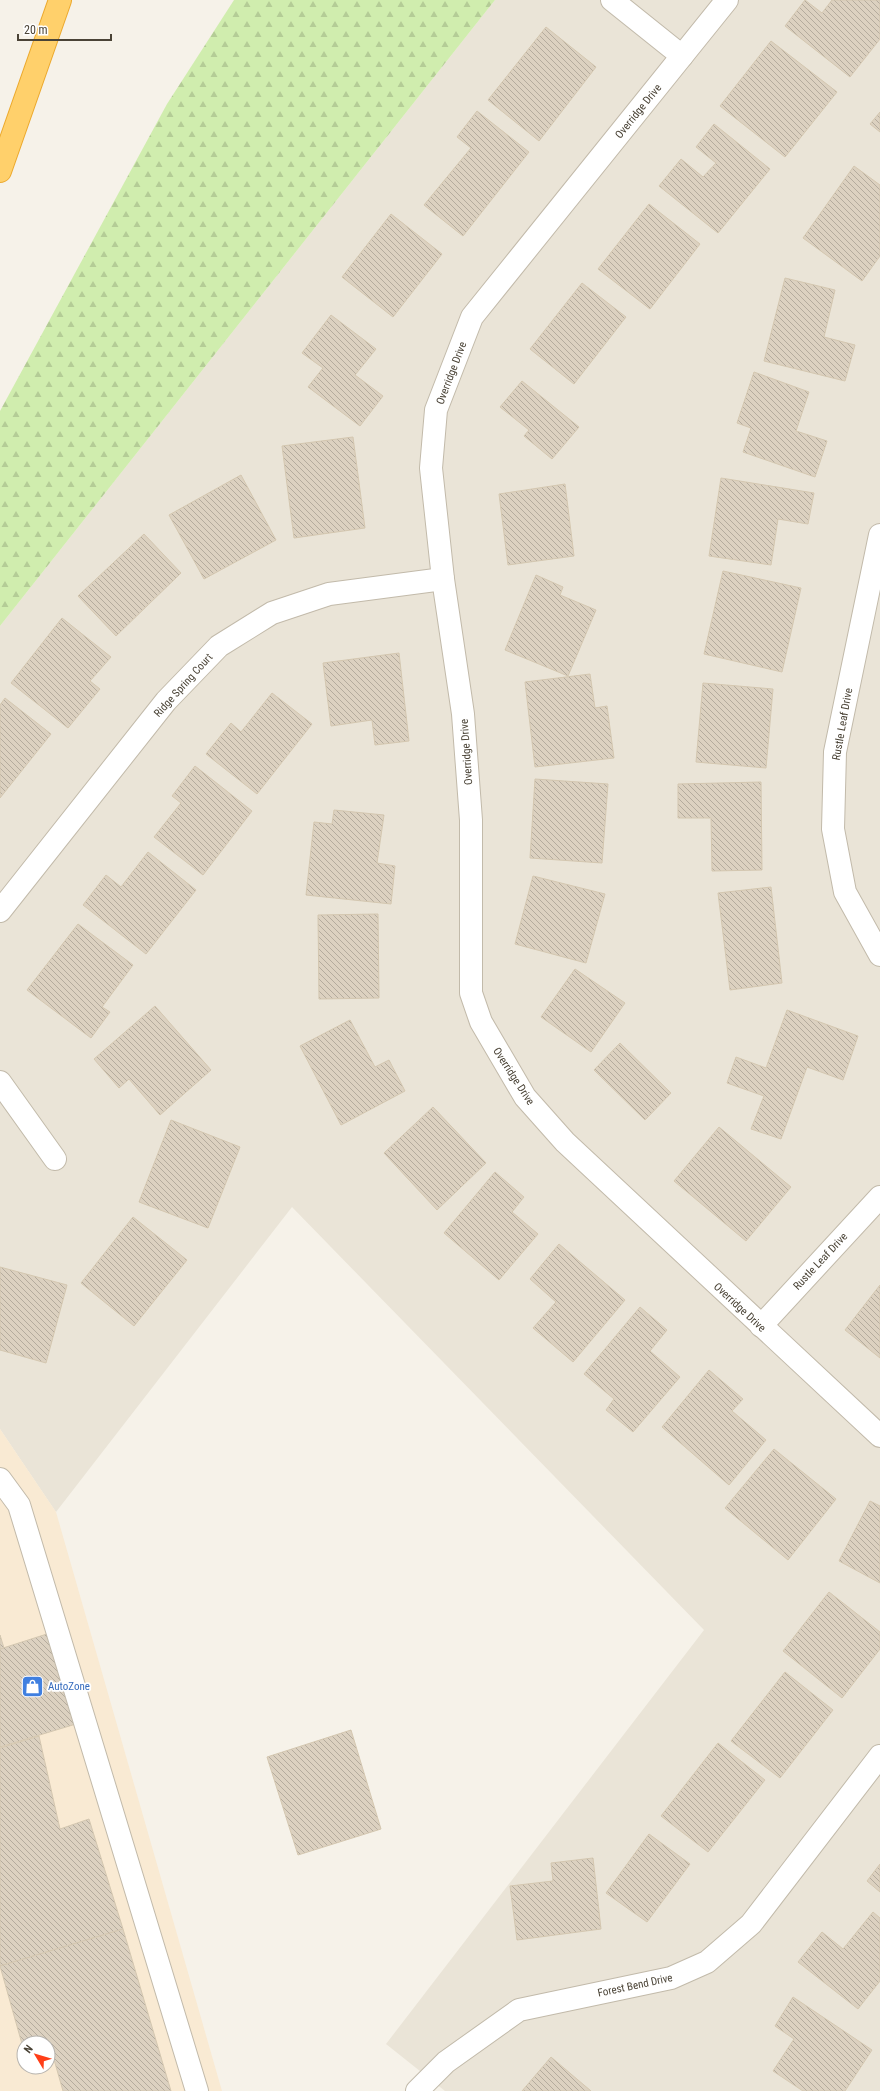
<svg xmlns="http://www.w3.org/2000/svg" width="880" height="2091" font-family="'Roboto Condensed',sans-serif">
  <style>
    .residential { fill: #eae4d7 }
    .commercial { fill: #f9ead3; fill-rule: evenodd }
    .forest { fill: url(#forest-firs) }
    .building { fill: url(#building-back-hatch); stroke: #d4c7b0 }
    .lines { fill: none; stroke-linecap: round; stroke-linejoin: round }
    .minor-casing { stroke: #c2baaa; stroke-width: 24 }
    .highway-casing { stroke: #eca92d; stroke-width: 24 }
    .minor { stroke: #fff; stroke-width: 22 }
    .highway { stroke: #ffd06b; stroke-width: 22 }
    .labels { text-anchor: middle; stroke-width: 3.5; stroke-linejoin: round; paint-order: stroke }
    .street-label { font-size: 11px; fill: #4a4336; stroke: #fff }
    .shop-label { font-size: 11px; fill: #366cbe; stroke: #fff; text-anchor: start }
  </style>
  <defs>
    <pattern id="forest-firs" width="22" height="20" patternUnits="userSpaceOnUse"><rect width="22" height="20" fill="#d0edae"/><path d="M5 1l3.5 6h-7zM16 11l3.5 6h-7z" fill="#b4cc96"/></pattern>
    <pattern id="building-back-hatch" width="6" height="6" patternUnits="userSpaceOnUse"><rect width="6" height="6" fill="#dcd1c0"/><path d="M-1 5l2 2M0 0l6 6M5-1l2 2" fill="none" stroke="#b4ab9d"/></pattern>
  </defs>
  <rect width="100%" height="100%" fill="#f6f2e9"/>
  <path class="residential" d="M495,0H880V2091H445L386,2044L704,1630L292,1207L56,1512L0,1429V626Z"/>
  <path class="commercial" d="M0,1429L56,1512L222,2091H0ZM24,2043H48V2067H24Z"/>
  <path class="forest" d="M234,0H495L0,626V411L167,104Z"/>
  <g class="building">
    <path d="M805,0L822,13L832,0H880V39L850,77L785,26Z"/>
    <path d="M546,27L596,67L539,141L488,100Z"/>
    <path d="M771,41L837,92L785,157L720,106Z"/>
    <path d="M477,111L529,152L463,236L424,205L471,148L457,137Z"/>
    <path d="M880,112V132L870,124Z"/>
    <path d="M714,124L770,169L718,233L659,186L681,159L703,177L716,163L696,147Z"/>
    <path d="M854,166L880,185V256L862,281L803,238Z"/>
    <path d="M649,204L700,244L650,309L598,269Z"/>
    <path d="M391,214L442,254L393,317L342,277Z"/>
    <path d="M785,278L835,290L824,337L855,345L845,381L764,361Z"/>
    <path d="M582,283L626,317L574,384L530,349Z"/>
    <path d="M331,315L376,349L355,375L383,396L360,426L308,387L323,368L302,353Z"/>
    <path d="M754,372L809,392L796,431L827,441L815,477L743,452L751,428L737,423Z"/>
    <path d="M522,381L579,427L552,459L524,436L529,430L500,407Z"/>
    <path d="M353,437L365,528L294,538L282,446Z"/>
    <path d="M241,475L276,540L204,579L169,515Z"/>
    <path d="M721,478L814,493L808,524L778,519L771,565L709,556Z"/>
    <path d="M565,484L574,556L508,565L499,494Z"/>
    <path d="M144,534L181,573L116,636L78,596Z"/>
    <path d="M723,571L801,588L782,672L704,654Z"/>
    <path d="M536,575L563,587L560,595L596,610L568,676L505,650Z"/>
    <path d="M62,618L111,657L90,681L100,689L68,728L11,683Z"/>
    <path d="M399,653L409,741L375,745L372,720L331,726L323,663Z"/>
    <path d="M590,674L595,708L607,706L614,758L535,767L525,682Z"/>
    <path d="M703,683L773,689L766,768L696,762Z"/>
    <path d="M272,693L312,724L257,794L206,754L231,723L241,732Z"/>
    <path d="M5,698L51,734L0,798V705Z"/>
    <path d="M195,766L252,811L203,875L154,837L181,803L172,796Z"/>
    <path d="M535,779L608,784L602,863L530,858Z"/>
    <path d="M761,782L762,870L712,871L711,818H678V784Z"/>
    <path d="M334,810L384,815L377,863L395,866L391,904L306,895L314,822L332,824Z"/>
    <path d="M148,852L196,890L146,954L83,905L106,875L121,887Z"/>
    <path d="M533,876L605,894L586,963L515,944Z"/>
    <path d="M771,887L782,983L730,990L718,893Z"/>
    <path d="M378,914L379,998L319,999L318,915Z"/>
    <path d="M78,924L133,965L102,1007L110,1012L91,1038L27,990Z"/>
    <path d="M575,969L625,1003L591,1052L541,1017Z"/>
    <path d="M155,1006L211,1070L160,1115L129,1079L119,1088L94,1059Z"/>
    <path d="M787,1010L858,1036L843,1080L807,1067L781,1139L751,1129L764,1096L727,1083L736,1057L766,1068Z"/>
    <path d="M350,1020L375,1067L389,1060L405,1091L341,1125L300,1046Z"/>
    <path d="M620,1043L671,1093L645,1120L594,1070Z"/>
    <path d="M433,1107L486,1163L437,1210L384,1153Z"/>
    <path d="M171,1120L240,1147L208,1228L139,1202Z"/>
    <path d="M719,1127L791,1187L746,1241L674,1181Z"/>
    <path d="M495,1172L524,1197L512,1212L538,1234L499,1280L444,1233Z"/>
    <path d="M133,1217L187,1260L134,1326L81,1283Z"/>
    <path d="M559,1244L625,1300L573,1362L533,1328L556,1302L530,1279Z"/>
    <path d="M0,1267L67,1285L46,1363L0,1350Z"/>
    <path d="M880,1285V1358L845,1330Z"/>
    <path d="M640,1307L667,1330L650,1351L680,1377L633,1432L606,1410L614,1399L584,1374Z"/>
    <path d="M709,1370L743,1399L732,1411L766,1440L729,1485L662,1427Z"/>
    <path d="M774,1449L836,1499L788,1560L725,1508Z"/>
    <path d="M870,1501L880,1506V1583L839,1561Z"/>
    <path d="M829,1592L880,1632V1649L842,1698L783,1651Z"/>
    <path d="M50,1633L76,1724L0,1747V1649Z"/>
    <path d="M0,1635L4,1648L0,1649Z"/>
    <path d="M785,1672L833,1710L780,1778L731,1741Z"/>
    <path d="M351,1730L381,1829L298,1855L267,1757Z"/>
    <path d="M39,1736L60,1829L89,1819L123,1929L0,1966V1748Z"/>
    <path d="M718,1743L765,1780L708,1852L661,1816Z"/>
    <path d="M649,1834L690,1864L647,1922L606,1893Z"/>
    <path d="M593,1858L601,1929L517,1940L510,1886L553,1881L551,1863Z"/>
    <path d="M880,1864V1892L867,1881Z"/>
    <path d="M873,1912L880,1918V1981L858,2009L798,1962L822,1932L843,1949Z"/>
    <path d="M123,1929L171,2091H63L51,2049L48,2050V2043H24V2051L0,1966Z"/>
    <path d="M793,1997L872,2050L845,2091H803L773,2071L794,2039L775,2026Z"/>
    <path d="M551,2057L591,2091H522Z"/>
  </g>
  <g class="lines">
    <defs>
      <g id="minor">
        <path d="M612,0L682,56"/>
        <path d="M727,0L472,317L436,410L431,468L443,579L463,714L471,820V993L481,1022L525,1097L565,1142L880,1436"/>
        <path d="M880,535L835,752L833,829L845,892L880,955"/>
        <path d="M0,911L166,701L219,646L272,613L329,594L443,579"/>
        <path d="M0,1082L55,1159"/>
        <path d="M761,1326L880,1197"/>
        <path d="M0,1479L19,1505L197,2091"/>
        <path d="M417,2091L446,2062L519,2010L671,1978L707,1962L751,1924L880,1756"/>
      </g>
      <path id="highway" d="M0,171L60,0"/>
    </defs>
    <use href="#minor" class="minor-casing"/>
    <use href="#highway" class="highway-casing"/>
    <use href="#minor" class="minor"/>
    <use href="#highway" class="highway"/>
  </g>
  <defs>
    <symbol id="shop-square" viewBox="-11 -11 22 22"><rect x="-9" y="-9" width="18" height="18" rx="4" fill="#3f7fe0" stroke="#fff"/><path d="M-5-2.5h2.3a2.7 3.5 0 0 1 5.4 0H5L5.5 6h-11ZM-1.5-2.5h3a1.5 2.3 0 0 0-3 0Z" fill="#fff"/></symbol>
  </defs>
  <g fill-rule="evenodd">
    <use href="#shop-square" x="20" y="1674" width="25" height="25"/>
  </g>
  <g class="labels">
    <g class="street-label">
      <text transform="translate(638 111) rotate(-51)" y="4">Overridge Drive</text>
      <text transform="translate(451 373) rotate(-69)" y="4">Overridge Drive</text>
      <text transform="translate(183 685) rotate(-48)" y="4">Ridge Spring Court</text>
      <text transform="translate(842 724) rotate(-80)" y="4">Rustle Leaf Drive</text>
      <text transform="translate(466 752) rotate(-94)" y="4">Overridge Drive</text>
      <text transform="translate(514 1076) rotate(57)" y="4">Overridge Drive</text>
      <text transform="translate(820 1261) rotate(-47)" y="4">Rustle Leaf Drive</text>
      <text transform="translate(740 1307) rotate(43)" y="4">Overridge Drive</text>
      <text transform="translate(635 1985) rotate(-12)" y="4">Forest Bend Drive</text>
    </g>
    <g class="shop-label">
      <text x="48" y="1690">AutoZone</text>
    </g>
  </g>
  <g transform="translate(36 2055) rotate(308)"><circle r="19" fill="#ffffff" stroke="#b7b4af"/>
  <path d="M0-3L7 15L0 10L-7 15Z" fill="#ff3e17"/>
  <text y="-6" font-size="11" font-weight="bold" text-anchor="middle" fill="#4a4336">N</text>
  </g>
  <path d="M18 34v6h93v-6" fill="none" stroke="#4a4336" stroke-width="2"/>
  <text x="24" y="34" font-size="12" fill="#4a4336" stroke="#ffffff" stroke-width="3" paint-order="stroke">20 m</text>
</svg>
